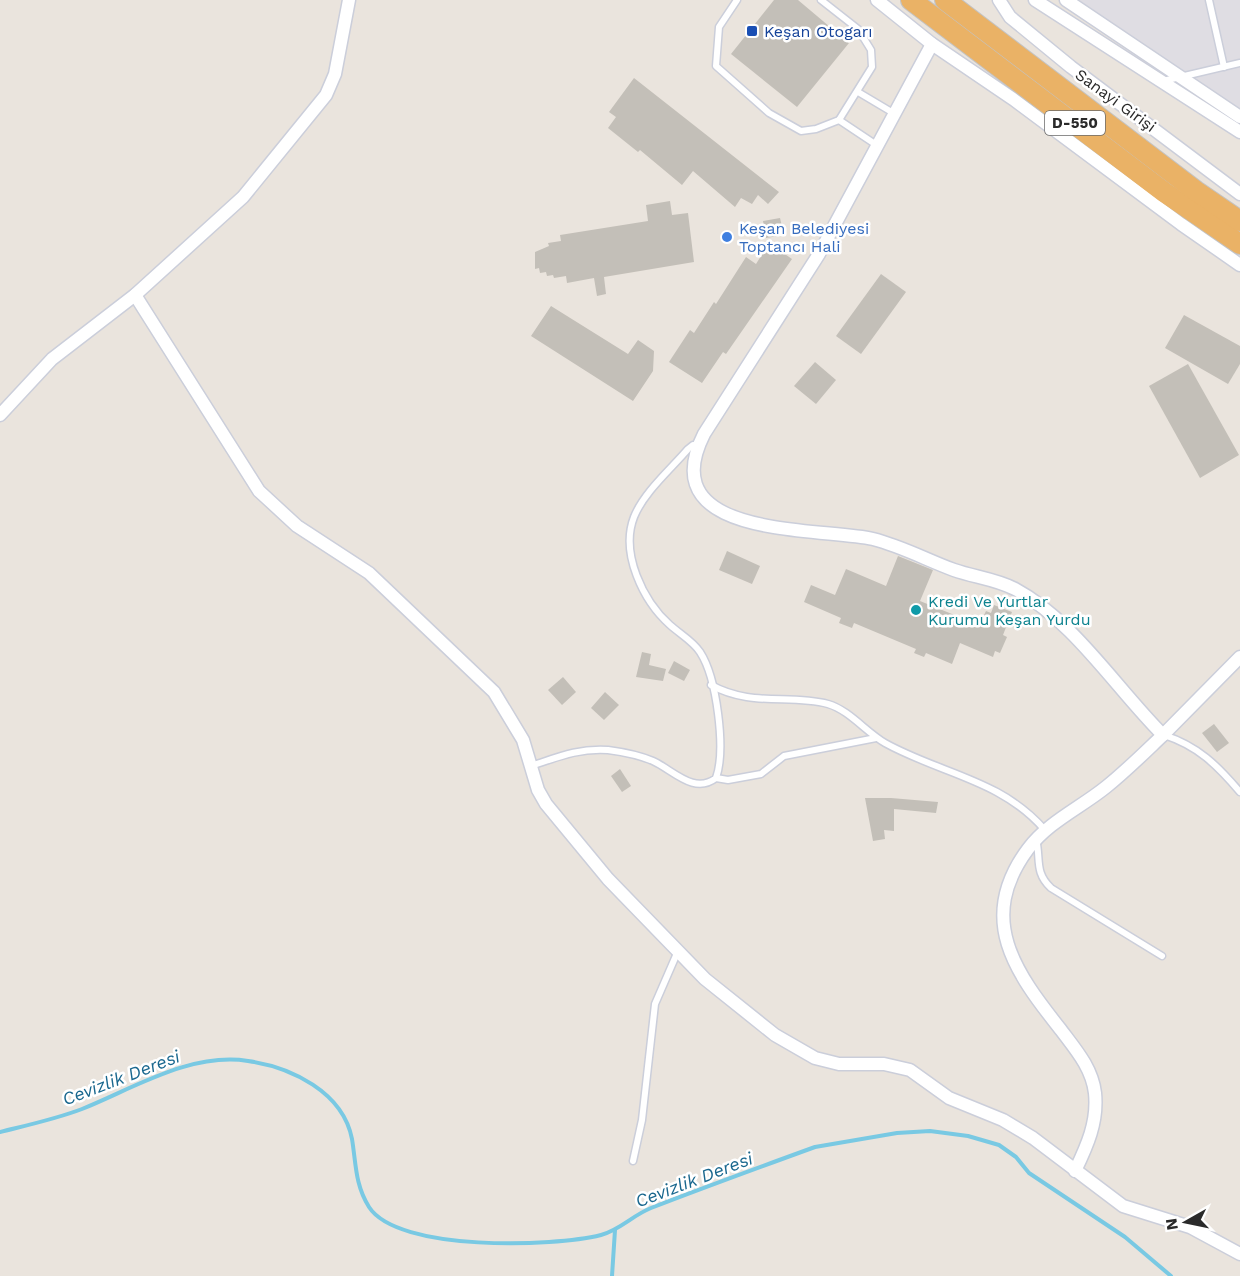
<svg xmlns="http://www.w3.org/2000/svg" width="1240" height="1276" font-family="'Work Sans',sans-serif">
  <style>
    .industrial { fill: #dfdde3 }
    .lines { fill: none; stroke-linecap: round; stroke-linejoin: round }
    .stream { stroke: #79c9e3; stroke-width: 4 }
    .building { fill: #c3bfb8 }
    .service-casing { stroke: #cbceda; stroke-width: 9 }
    .minor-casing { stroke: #cbceda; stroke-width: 15 }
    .trunk-casing { stroke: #c3c3c3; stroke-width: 22 }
    .service { stroke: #fff; stroke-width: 6 }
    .minor { stroke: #fff; stroke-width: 12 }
    .trunk { stroke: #eab266; stroke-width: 20 }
    .transit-dot { fill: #1a4fb4; stroke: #fff; stroke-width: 2 }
    .shop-dot { fill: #3f7fe0; stroke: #fff; stroke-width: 2 }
    .culture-dot { fill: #0f9aa8; stroke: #fff; stroke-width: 2 }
    .labels { text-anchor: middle; stroke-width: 5; stroke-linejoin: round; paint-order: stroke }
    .shield { fill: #fff; stroke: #6a6a6a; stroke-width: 1.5 }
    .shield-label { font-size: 15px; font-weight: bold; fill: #2a2a2a }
    .transit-label { font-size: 16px; fill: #164399; stroke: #fff; text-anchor: start }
    .street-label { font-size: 16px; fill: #2a2a2a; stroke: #fff }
    .shop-label { font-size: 16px; fill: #366cbe; stroke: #fff; text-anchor: start }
    .culture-label { font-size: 16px; fill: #0d838f; stroke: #fff; text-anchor: start }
    .water-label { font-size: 18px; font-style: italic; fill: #19678e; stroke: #fff }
  </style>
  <rect width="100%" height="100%" fill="#eae4dd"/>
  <path class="industrial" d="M1071,0H1240V114Z"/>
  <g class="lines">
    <g class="stream">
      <path d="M0,1132C28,1125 56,1119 82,1109C134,1088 191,1052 248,1061C291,1067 343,1092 352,1139C356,1163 355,1185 369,1207C398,1252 554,1247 601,1235C620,1230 633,1215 651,1208C705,1187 760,1167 815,1147L897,1133L930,1131L968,1136L999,1145L1016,1157L1029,1173L1125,1237L1171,1276"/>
      <path d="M612,1276L615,1230"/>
    </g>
  </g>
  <g class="building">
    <path d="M774,0H798L849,43L797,107L731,54Z"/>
    <path d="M634,78L779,192L768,204L758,195L752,204L741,198L735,207L693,171L682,185L640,150L638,152L608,128L616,117L609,112Z"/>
    <path d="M670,201L672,215L688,213L694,262L604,277L606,294L597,296L594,278L567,283L566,276L554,278L553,275L547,276L546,272L540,273L539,268L535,269V252L549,246L548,243L561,241L560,235L648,221L646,205Z"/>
    <path d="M780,218L784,235L766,238L763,221Z"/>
    <path d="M769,243L792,259L726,354L723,352L702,383L669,362L690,330L694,333L714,302L716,304L746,257L756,264Z"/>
    <path d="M881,274L906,292L861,354L836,336Z"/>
    <path d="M551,306L628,354L638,340L654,351L653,371L633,401L531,336Z"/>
    <path d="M1184,315L1240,346V364L1228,384L1165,348Z"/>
    <path d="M815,362L836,380L816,404L794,386Z"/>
    <path d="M1188,364L1239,455L1200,478L1149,386Z"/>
    <path d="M727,551L760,566L752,584L719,570Z"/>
    <path d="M898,556L933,570L920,601L979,625L986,611L991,613L994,605L1012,612L1003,635L1007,637L1000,653L995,651L993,657L960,643L952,664L926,653L924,657L914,653L916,649L854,623L852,628L839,623L841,618L804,602L811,585L835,595L846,569L886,586Z"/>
    <path d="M642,652L651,654L649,665L666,669L663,681L636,677Z"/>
    <path d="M674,661L690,670L684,681L668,673Z"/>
    <path d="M563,677L576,692L562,705L548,690Z"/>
    <path d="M605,692L619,705L604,720L591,708Z"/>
    <path d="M1214,724L1229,743L1217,752L1202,733Z"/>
    <path d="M620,769L631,786L622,792L611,776Z"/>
    <path d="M865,798H891L938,802L936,813L894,809V831L884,830L885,839L873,841Z"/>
  </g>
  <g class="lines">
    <defs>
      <g id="service">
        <path d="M737,0L719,27L716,66L769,113L801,131L816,129L839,120L872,67L871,50L858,29L821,0"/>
        <path d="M1209,0L1224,67"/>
        <path d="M1163,81L1240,63"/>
        <path d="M858,92L895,114"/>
        <path d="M839,120L878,146"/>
        <path d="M711,685C751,707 789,694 828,704C849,710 866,732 885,743C941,774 1000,779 1044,829"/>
        <path d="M1164,735C1198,746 1217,765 1240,792"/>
        <path d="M531,766C558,757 579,748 608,750C623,752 639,755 653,761C673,770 694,795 716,778C726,750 717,678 700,652C693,641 680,634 670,625C643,601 620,553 634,517C644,492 671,469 688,449L693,445H699"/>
        <path d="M716,778L728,780L761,774L784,756L876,738"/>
        <path d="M1036,839C1041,859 1034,872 1051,888L1162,956"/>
        <path d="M633,1161L642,1120L655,1004L678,951"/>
      </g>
      <g id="minor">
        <path d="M877,0L932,44L1013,99L1181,224L1240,265"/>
        <path d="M999,0L1010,17L1071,67L1240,194"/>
        <path d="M1035,0L1240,132"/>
        <path d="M1066,0L1240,117"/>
        <path d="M932,44L819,254L704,434C651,539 817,527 873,539C901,546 927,560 954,570C974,577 996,579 1015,589C1073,620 1116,688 1163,735C1144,753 1126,771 1106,787C1080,808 1048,822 1028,849C976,919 1015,972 1061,1030C1076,1050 1092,1068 1095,1093C1098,1122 1087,1146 1075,1171"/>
        <path d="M135,295L259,491L297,526L369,573L494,692L523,740L538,790L546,804L608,879L705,979L775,1035L815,1058L839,1064H884L910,1070L949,1098L1003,1120L1033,1138L1123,1206L1190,1227L1240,1254"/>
        <path d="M0,415L52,359L135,295L243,197L326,95L335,74L349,0"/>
        <path d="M1163,735L1240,657"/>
      </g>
      <g id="trunk">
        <path d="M911,0L1164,192L1240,244"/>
        <path d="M945,0L1196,191L1240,221"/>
      </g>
    </defs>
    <use href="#service" class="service-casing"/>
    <use href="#minor" class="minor-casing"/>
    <use href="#trunk" class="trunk-casing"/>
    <use href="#service" class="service"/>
    <use href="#minor" class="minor"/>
    <use href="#trunk" class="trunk"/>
  </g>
  <rect class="transit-dot" x="746" y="25" width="12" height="12" rx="3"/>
  <circle class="shop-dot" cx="727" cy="237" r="6"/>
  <circle class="culture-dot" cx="916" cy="610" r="6"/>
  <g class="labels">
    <rect class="shield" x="1045" y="111" width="60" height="24" rx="4.5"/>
    <g class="shield-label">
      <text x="1075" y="128">D-550</text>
    </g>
    <g class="transit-label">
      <text x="764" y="37">Keşan Otogarı</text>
    </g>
    <g class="street-label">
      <text transform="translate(1116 100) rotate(36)" y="6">Sanayi Girişi</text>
    </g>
    <g class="shop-label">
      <text x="739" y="234">Keşan Belediyesi<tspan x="739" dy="18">Toptancı Hali</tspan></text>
    </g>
    <g class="culture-label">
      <text x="928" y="607">Kredi Ve Yurtlar<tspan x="928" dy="18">Kurumu Keşan Yurdu</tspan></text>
    </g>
    <g class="water-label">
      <text transform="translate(121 1078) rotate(-21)" y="6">Cevizlik Deresi</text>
      <text transform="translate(694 1180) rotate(-21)" y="6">Cevizlik Deresi</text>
    </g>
  </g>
  <g transform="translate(1186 1222) rotate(261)" stroke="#ffffff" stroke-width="4.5" paint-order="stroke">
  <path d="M0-4.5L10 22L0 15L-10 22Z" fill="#2a2a2a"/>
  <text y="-9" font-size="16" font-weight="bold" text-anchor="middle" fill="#2a2a2a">N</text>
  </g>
</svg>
